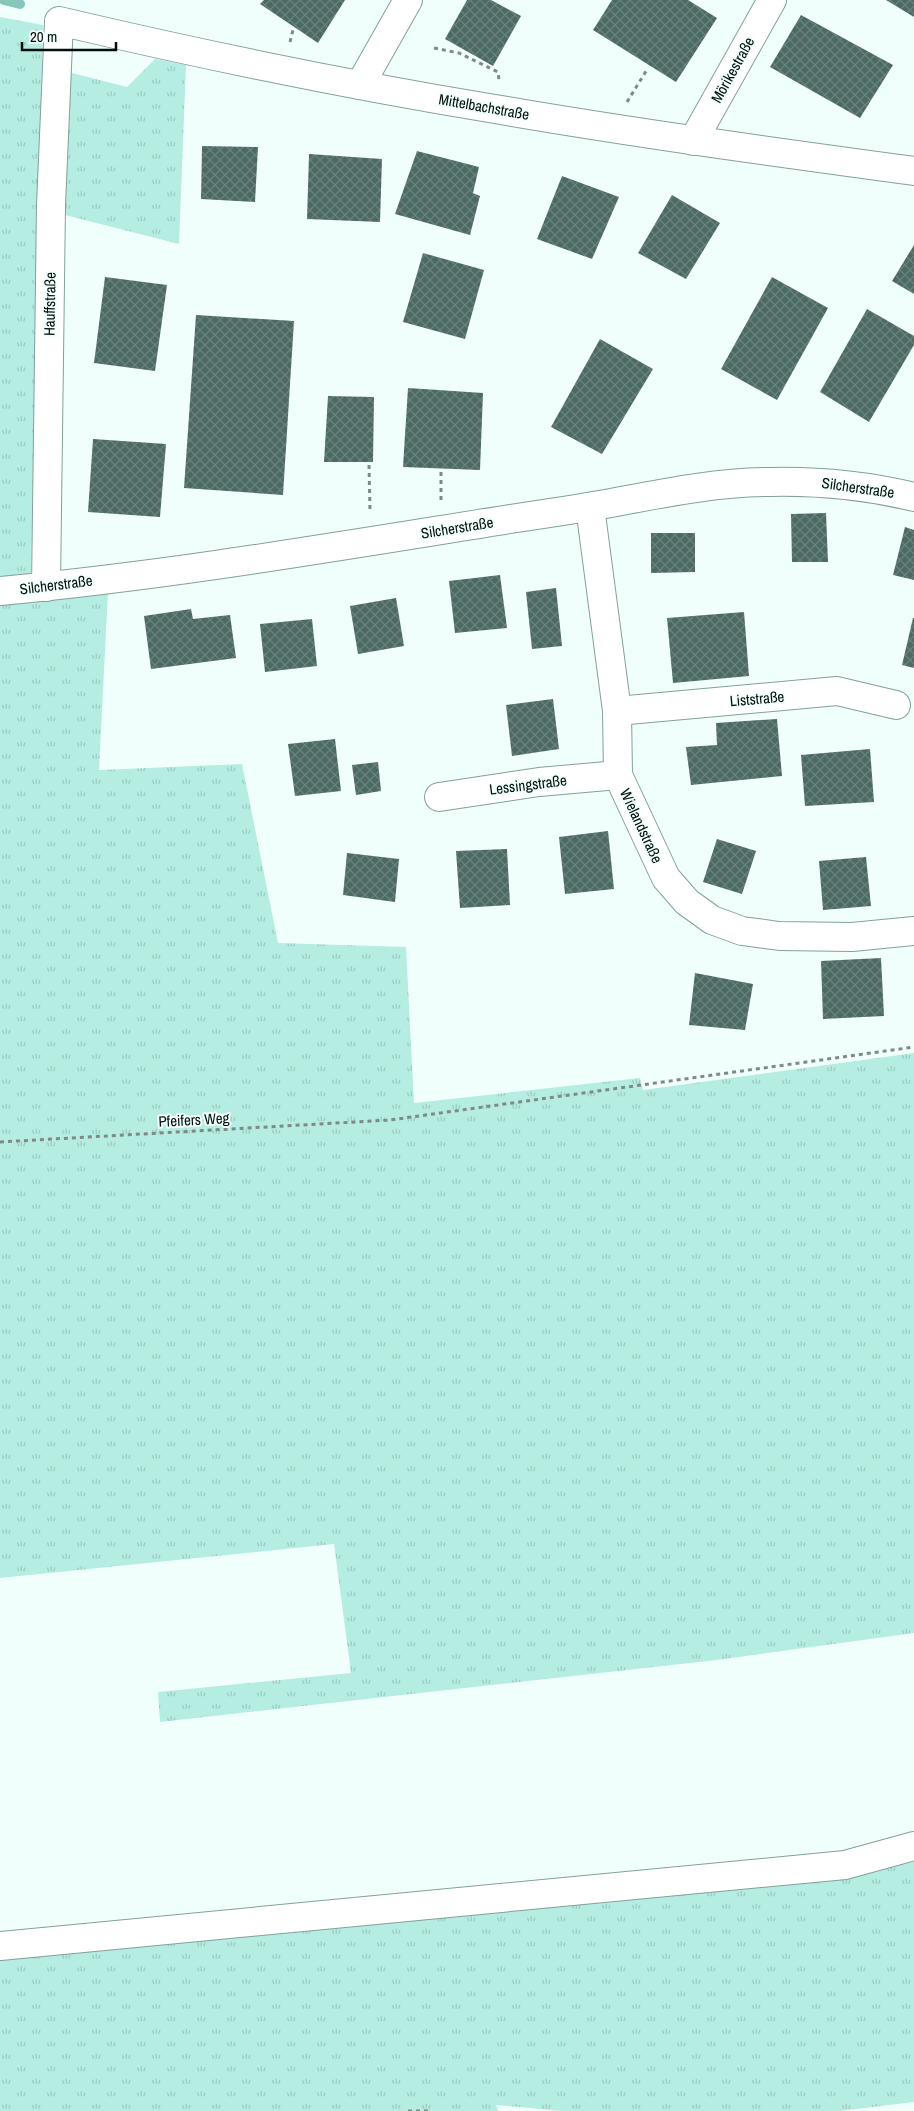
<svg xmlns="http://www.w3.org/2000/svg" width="914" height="2111" font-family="'Archivo Narrow',sans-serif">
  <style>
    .grass { fill: url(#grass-tufts) }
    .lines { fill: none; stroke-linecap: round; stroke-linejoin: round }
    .stream { stroke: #86c7bb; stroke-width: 10 }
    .building { fill: url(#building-cross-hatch) }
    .minor-casing { stroke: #81a19a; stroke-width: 30 }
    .path { stroke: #7e8a87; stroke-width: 3; stroke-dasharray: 4 4; stroke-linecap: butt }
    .minor { stroke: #fff; stroke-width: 28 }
    .labels { text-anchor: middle; stroke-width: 4; stroke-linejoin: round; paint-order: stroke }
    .street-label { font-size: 15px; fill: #040e0c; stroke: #f1fffc }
  </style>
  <defs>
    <pattern id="grass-tufts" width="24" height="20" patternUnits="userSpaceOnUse" patternTransform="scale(1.25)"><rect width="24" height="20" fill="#b6ede2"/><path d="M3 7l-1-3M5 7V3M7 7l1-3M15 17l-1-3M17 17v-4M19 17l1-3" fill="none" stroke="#9bcac1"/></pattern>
    <pattern id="building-cross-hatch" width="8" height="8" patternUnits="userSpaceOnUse" patternTransform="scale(1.25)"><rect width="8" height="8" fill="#4c6a64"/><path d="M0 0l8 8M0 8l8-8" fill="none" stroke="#6b817d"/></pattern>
  </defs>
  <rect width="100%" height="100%" fill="#f1fffc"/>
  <g class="grass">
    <path d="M0,17L43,25L31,572L12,586H0Z"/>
    <path d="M155,59L186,65L179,244L61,214L68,72L127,87Z"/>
    <path d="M108,592L99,770L242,764L278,943L406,947L414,1103L640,1078L643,1090L914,1053V1633L717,1660L160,1722L158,1692L351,1673L334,1544L0,1578V602Z"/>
    <path d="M914,1862V2102L840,2111H561L496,2105L498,2111H0V1955L844,1874Z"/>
  </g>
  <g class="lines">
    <path class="stream" d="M4,0L20,4"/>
  </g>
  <g class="building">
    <path d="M264,0H345L318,43L260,4Z"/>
    <path d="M467,0H491L521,16L493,66L445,39Z"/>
    <path d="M612,0H688L717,18L676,82L593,30Z"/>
    <path d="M886,0H914V17Z"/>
    <path d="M801,15L893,65L860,118L770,67Z"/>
    <path d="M202,146L258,147L255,202L201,199Z"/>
    <path d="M417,151L479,167L473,193L480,196L470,235L395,214Z"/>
    <path d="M309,154L382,159L380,222L307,219Z"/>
    <path d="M562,176L619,197L592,259L537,239Z"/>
    <path d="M672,195L720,223L686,279L638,253Z"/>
    <path d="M914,245V294L892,281Z"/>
    <path d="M423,253L484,270L465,339L403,322Z"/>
    <path d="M105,277L167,285L155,371L94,363Z"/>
    <path d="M772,277L828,308L777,400L721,369Z"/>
    <path d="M867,309L914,336V345L869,422L820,392Z"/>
    <path d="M196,315L294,321L283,495L184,488Z"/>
    <path d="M600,339L653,369L602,454L551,427Z"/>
    <path d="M408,388L483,393L480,470L403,467Z"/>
    <path d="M328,396L374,397L373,462H324Z"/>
    <path d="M93,439L166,444L160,517L88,512Z"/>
    <path d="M826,513L828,562H792L791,514Z"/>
    <path d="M905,527L914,530V580L893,575Z"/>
    <path d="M651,533H695V572L651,573Z"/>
    <path d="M500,575L507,628L455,633L449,581Z"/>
    <path d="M556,588L562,646L532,649L526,592Z"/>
    <path d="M396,598L404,646L358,654L350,606Z"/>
    <path d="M191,609L193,619L230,615L236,658L151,669L144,616Z"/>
    <path d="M744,612L749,676L673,683L667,618Z"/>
    <path d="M913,618H914V668L902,665Z"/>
    <path d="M312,619L317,666L265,672L260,624Z"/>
    <path d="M553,699L559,749L512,756L506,705Z"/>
    <path d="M777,719L782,776L691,785L686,747L717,745L716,723Z"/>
    <path d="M335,739L341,791L295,796L288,744Z"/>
    <path d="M870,749L874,802L805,806L801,755Z"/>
    <path d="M378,762L381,791L356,795L352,765Z"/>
    <path d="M608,831L614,889L565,894L559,837Z"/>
    <path d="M717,839L756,851L742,894L703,882Z"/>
    <path d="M507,849L510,905L460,908L456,851Z"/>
    <path d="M347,853L399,859L395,902L343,895Z"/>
    <path d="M866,857L871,906L823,910L819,861Z"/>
    <path d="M881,958L884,1016L823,1019L821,961Z"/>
    <path d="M695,973L753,984L745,1030L689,1025Z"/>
  </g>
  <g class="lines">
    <defs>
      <g id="minor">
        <path d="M360,85L408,0"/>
        <path d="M693,141L772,0"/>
        <path d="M590,507L617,711L618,775L666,878L687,902L712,920L742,931L779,936L852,937L914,931"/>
        <path d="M46,587L51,205L59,21C203,55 349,85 495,109C634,133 774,152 914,171"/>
        <path d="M0,591C171,575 340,546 510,519C544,514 577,509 611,503C664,493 717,482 771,482C819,481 868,486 914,497"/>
        <path d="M617,711L837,691L896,705"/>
        <path d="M439,797L539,782L618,775"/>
        <path d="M0,1946L845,1865L914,1846"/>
      </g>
    </defs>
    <use href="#minor" class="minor-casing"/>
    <g class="path">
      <path d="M290,42L293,30"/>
      <path d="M434,48L459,53L498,72L499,80"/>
      <path d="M627,102L648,68"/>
      <path d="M369,465L370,511"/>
      <path d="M441,500V472"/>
      <path d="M0,1142L390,1120L914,1047"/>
      <path d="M408,2111H428"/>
    </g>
    <use href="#minor" class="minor"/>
  </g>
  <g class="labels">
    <g class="street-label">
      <text transform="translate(733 70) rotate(-61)" y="5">Mörikestraße</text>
      <text transform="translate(484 107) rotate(10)" y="5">Mittelbachstraße</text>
      <text transform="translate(50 304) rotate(-89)" y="5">Hauffstraße</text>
      <text transform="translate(858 488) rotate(8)" y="5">Silcherstraße</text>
      <text transform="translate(457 528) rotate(-9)" y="5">Silcherstraße</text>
      <text transform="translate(56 585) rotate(-7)" y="5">Silcherstraße</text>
      <text transform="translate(757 699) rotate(-5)" y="5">Liststraße</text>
      <text transform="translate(528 785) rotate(-7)" y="5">Lessingstraße</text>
      <text transform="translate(641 826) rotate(65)" y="5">Wielandstraße</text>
      <text transform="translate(194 1120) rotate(-3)" y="5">Pfeifers Weg</text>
    </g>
  </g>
  <path d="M22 42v8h94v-8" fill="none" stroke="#040e0c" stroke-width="2.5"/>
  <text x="30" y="42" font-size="15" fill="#040e0c" stroke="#f1fffc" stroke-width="4" paint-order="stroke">20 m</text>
</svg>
